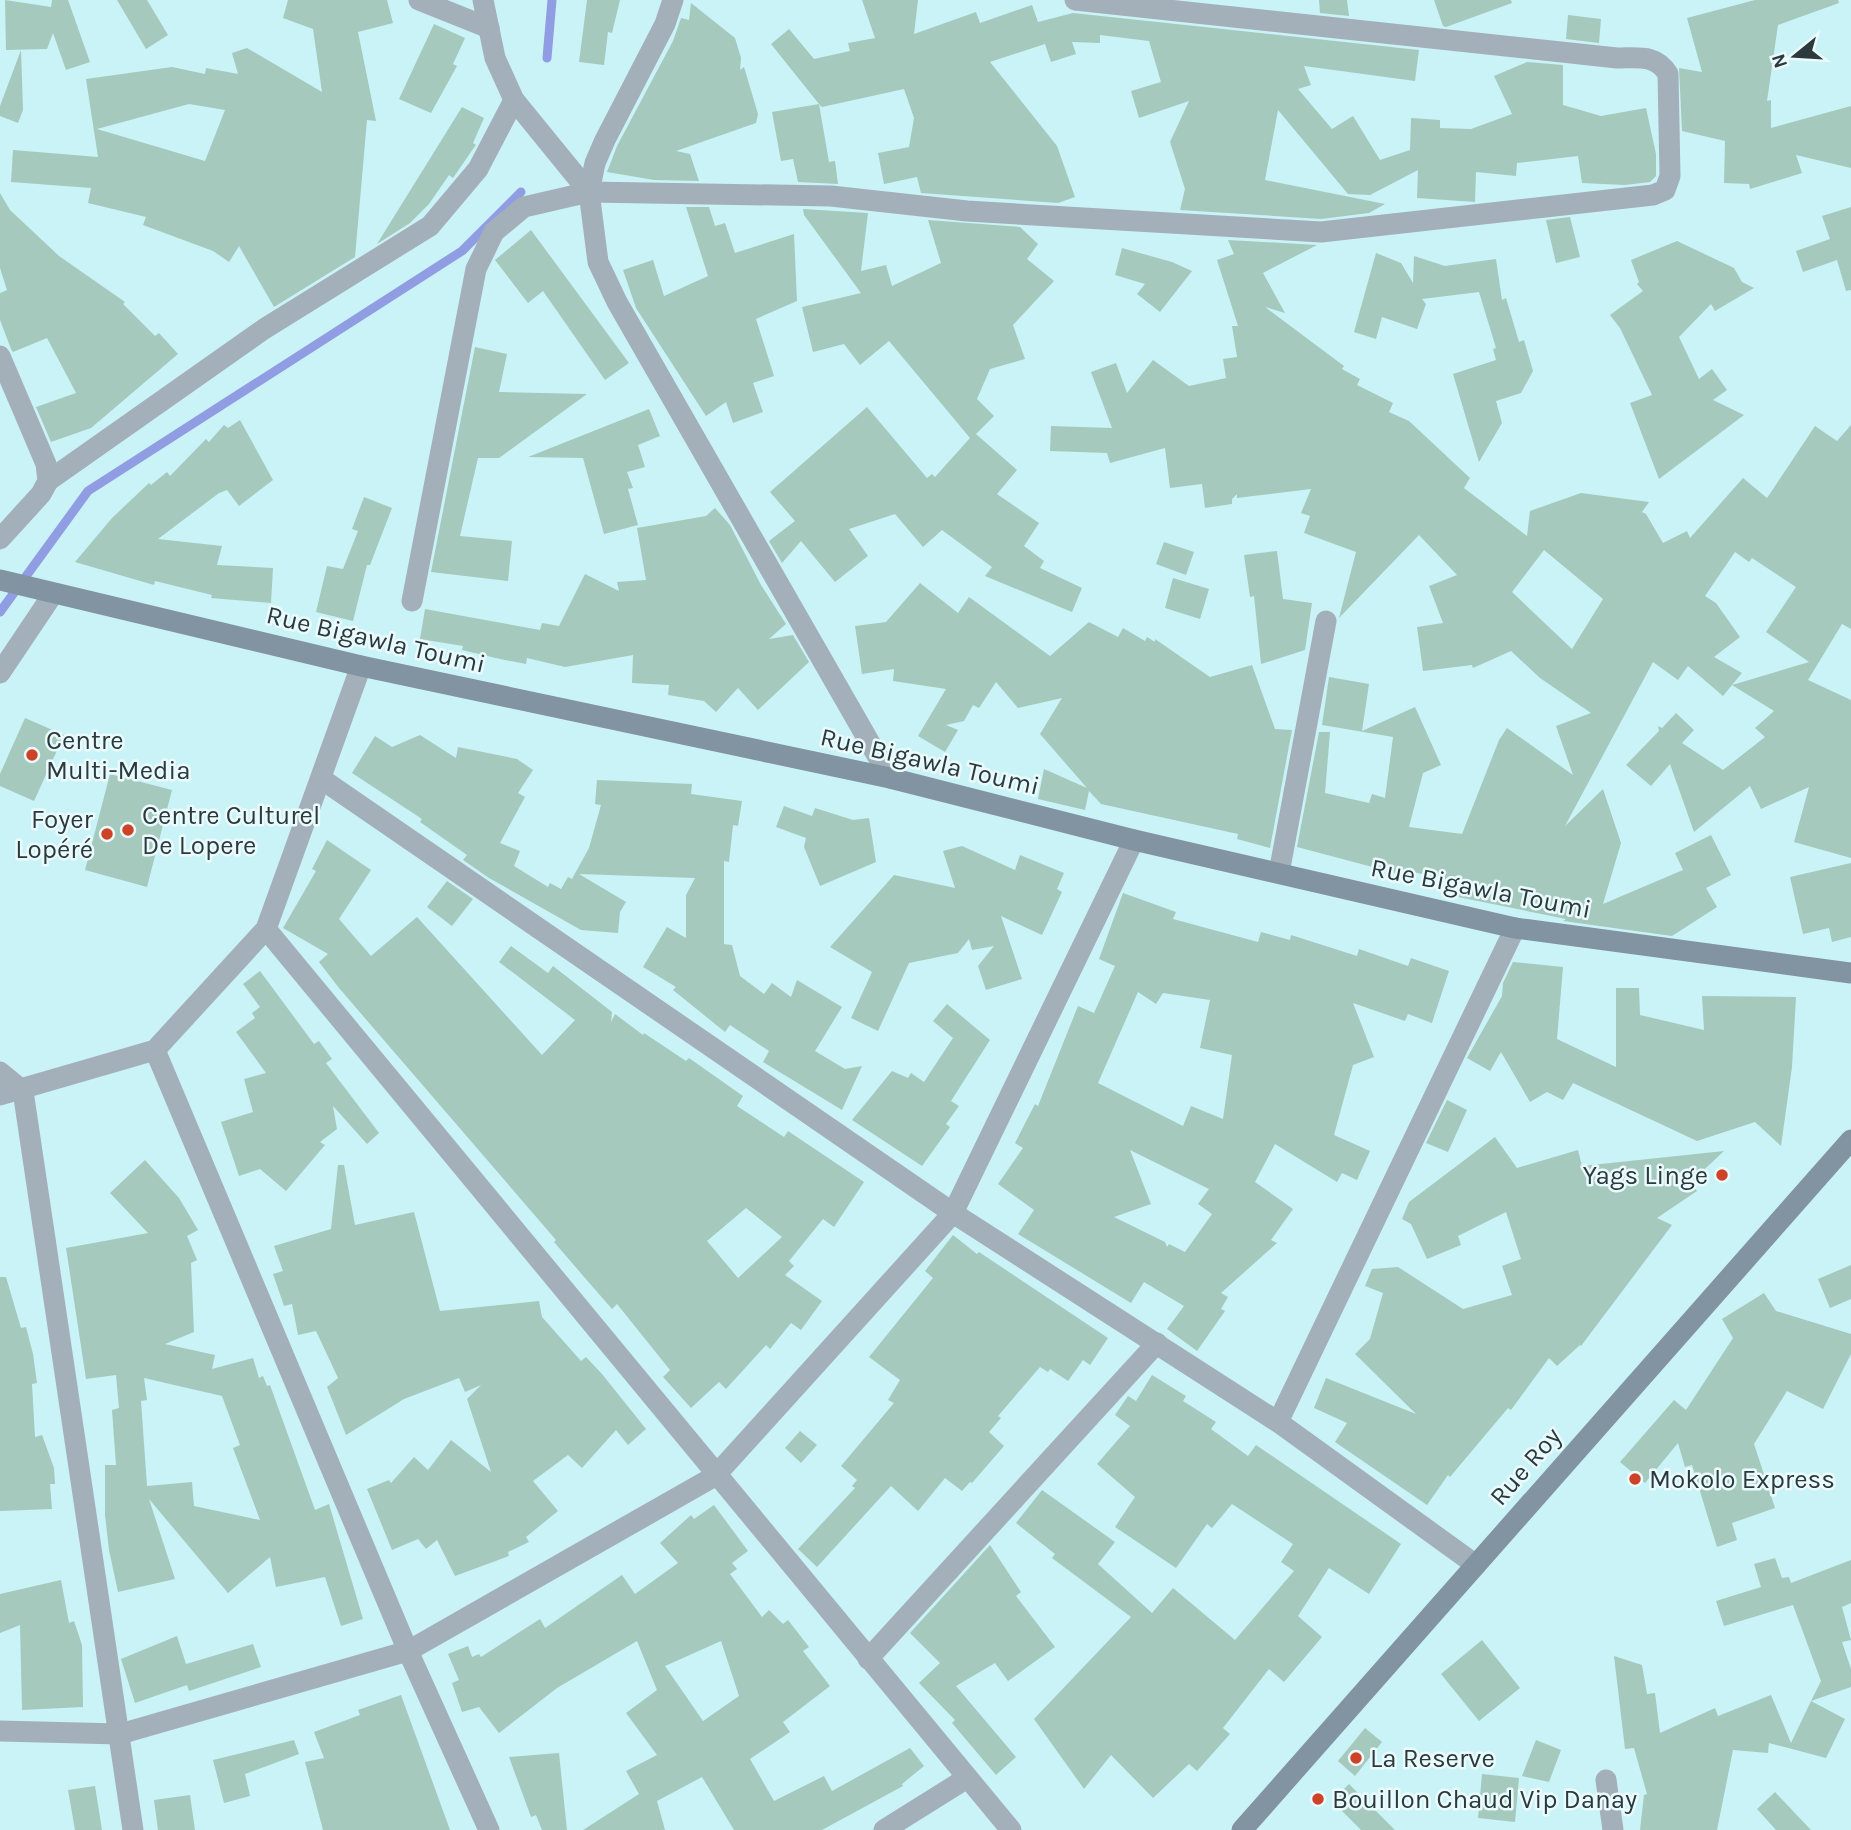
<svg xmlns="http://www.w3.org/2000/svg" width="1851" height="1830" font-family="Karla,sans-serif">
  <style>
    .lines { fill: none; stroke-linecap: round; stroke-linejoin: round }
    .stream { stroke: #919de3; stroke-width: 9 }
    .building { fill: #a5c9bc; fill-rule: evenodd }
    .street { stroke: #a4b0b9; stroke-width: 21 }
    .secondary { stroke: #8293a1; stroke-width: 21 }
    .poi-dot { fill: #ce4327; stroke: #ebfbfd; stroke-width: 2.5 }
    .labels { text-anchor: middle; stroke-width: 5; stroke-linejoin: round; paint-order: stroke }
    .street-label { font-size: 26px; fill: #2b3b3d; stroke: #ebfbfd }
    .poi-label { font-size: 26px; fill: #2b3b3d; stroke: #ebfbfd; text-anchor: start }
  </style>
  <rect width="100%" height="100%" fill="#caf3f8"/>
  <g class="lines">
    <g class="stream">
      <path d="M547,58L552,0"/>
      <path d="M0,612L88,491L462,251L521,192"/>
    </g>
  </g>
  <g class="building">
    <path d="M5,0L51,7L52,0H68L90,62L66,70L53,33L47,49L6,50Z"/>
    <path d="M117,0H147L168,35L146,49Z"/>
    <path d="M288,0H387L393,23L358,32L376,121L367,120L355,257L274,307L239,246L229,262L213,251L143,225L146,217L88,203L91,188L11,182L13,150L98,157L86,79L172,67L205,74L206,68L238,74L232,53L247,48L322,92L313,29L283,18ZM189,104L225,110L205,161L97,129Z"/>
    <path d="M587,0H620L612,33L608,32L604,65L579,62Z"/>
    <path d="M862,0H918L914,34L976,12L980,23L1032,5L1038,22L1073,13L1419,50L1415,81L1304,66L1311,85L1298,89L1332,129L1353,116L1380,160L1410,150L1411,118L1440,120V128L1471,129L1512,114L1494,76L1527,62L1563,65V105L1601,116L1646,108L1656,154V176L1650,182L1625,185L1582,183L1578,156L1517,163L1516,176L1476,172L1475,202L1417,198L1418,170L1370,195L1348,194L1278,110L1265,180L1385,204L1369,213L1321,219L1180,210L1185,189L1170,142L1189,101L1139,118L1131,91L1161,82L1149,41L1100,35V43L1072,42L1076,54L1051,62L1045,44L990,62L1057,146L1075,197L1058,203L921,193L917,177L884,184L878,153L909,147L914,118L904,89L822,107L819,104L829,162L835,161L838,184L798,182L793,159L781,161L772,112L819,104L771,44L789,29L814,59L850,51L848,43L875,38Z"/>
    <path d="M1319,0H1347L1349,16L1320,13Z"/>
    <path d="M1434,0H1511L1512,3L1446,27L1443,26Z"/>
    <path d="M1755,0H1838L1839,3L1778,25L1767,101L1771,100V128L1851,106V168L1796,155L1802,173L1750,189L1749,184L1724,183L1725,141L1682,131L1679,68L1702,72L1687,18Z"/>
    <path d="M691,3L735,38L741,58L740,70L744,67L758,114L756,123L676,151L690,154L699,181L654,180L607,172L617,146L673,41L681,18L689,20Z"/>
    <path d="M1568,15L1601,19L1599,43L1566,39Z"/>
    <path d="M434,24L465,38L453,64L457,66L431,113L399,99Z"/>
    <path d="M21,50L23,110L18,123L0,116V106Z"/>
    <path d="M462,107L484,118L473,143L476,145L473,149L453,178L449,175L429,204L410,223L377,244Z"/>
    <path d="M0,193L10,210L59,256L125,302L123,304L155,336L159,333L178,354L91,428L51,442L36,407L76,393L47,338L13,352L11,349L0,320V293L7,290L0,268Z"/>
    <path d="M686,207H709L715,226L725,223L735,253L794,234L797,301L756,319L774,376L753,383L763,412L733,423L726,402L706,416L636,308L623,270L653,260L664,296L708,276Z"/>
    <path d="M1851,207V290L1846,291L1837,260L1803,272L1796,251L1830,239L1822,216Z"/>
    <path d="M803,209L868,213L861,271L886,265L892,286L941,263L928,220L1020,227L1038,244L1027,259L1054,281L1013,325L1025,359L990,369L977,399L994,416L976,434L1017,470L997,494L1039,523L1024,546L1044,561L1040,568L1082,588L1072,612L985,576L992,567L942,530L923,547L895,514L849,529L868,556L835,582L801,541L782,563L769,541L795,521L770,492L867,407L927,478L932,474L935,477L970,438L889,341L860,365L844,344L813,352L802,307L861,293L804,215Z"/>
    <path d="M1570,217L1580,257L1556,263L1546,220Z"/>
    <path d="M531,230L629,363L605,380L543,291L528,303L495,260Z"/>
    <path d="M1228,240L1317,245L1263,273L1285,313L1265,307L1344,366L1342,369L1360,379L1357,385L1393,403L1389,412L1409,421L1470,478L1464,488L1527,536L1530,511L1581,493L1649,502L1642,512L1646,514L1663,543L1687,531L1690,538L1743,478L1767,498L1815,426L1837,441L1851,425V629L1842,624L1808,680L1851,700V858L1794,842L1809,787L1761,809L1750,786L1694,832L1670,764L1651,786L1626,765L1659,731L1658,726L1662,728L1676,713L1694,730L1682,743L1723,770L1765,737L1755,728L1774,711L1732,685L1723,696L1688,666L1678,680L1653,662L1565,826L1603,789L1621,843L1603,904L1683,870L1675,853L1711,835L1731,875L1706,888L1717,907L1672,936L1563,921L1566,919L1458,897L1461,883L1400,869L1399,874L1297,847L1319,732H1330L1325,793L1369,803L1372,794L1385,798L1393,737L1322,725L1329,677L1369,684L1362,731L1415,707L1441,765L1423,773L1409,827L1462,834L1499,740L1507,728L1573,775L1556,726L1591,713L1540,678L1511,651L1473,668L1472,665L1423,671L1417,627L1443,623L1429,586L1457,575L1419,535L1339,618L1356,552L1304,533L1310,516L1301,513L1311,489L1237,498V494L1232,499V504L1205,508L1202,484L1170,488L1165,448L1110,463L1107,453L1050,451L1051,426L1112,428L1091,372L1116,363L1127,393L1153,360L1189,386L1226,378L1223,359L1237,357L1232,326H1238L1217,260L1234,254ZM1544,550L1603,599L1572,649L1512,592ZM1735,552L1749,562L1752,558L1796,587L1766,632L1809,662L1732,685L1742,673L1714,657L1740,637L1716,603L1705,596Z"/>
    <path d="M1677,241L1734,268L1742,282L1754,288L1715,311L1711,304L1679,337L1699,379L1712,369L1727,390L1713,400L1744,415L1659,479L1630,403L1652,395L1620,328L1610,315L1643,291L1637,284L1639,282L1631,260Z"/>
    <path d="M1122,248L1172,262L1192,271L1160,312L1137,294L1145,284L1115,275Z"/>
    <path d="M1376,253L1401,263L1413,283L1414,256L1445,266L1496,259L1502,300L1506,298L1519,342L1524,340L1533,371L1521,393L1496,401L1502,423L1479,462L1453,374L1496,360L1493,349L1496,348L1479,292L1422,299L1426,304L1417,329L1382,317L1376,339L1354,332Z"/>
    <path d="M475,347L507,354L499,392L587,394L499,458H478L460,536L512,541L508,581L431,572Z"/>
    <path d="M649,409L660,436L638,445L645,467L627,472L633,488L628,489L638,525L604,534L583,458L528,457Z"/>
    <path d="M240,420L273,480L239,506L227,490L219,493L158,539L222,546L217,565L273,568L271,603L211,598L212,595L155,581L154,585L75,562L112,518L149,483L151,485L167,472L170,476L206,439L209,442L224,425L228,428Z"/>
    <path d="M364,497L392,508L370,565H367L353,621L316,612L327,566L343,569L358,531L352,529Z"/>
    <path d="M715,508L730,525L761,585L786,624L769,639L793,635L809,662L758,710L738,688L716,712L704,701L668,695L669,685L632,683L633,655L565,667L527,658L526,664L500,659L462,650L463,646L420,639L425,609L540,630L542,623L559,626L585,574L619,591L617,582L646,580L637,528L706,516Z"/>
    <path d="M1164,542L1194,552L1186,575L1156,564Z"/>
    <path d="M1277,551L1283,599L1312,603L1305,650L1261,664L1254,596L1250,597L1244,555Z"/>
    <path d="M1173,578L1209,589L1200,619L1165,608Z"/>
    <path d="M920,583L958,613L969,597L1050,656L1089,622L1118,637L1123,628L1145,641L1147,637L1155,642V639L1210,677L1252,665L1275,729L1292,730L1270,848L1237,839L1238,834L1101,804L1089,791L1085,810L1038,799L1044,769L1087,788L1040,734L1062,698L1018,708L996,682L979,708L973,705L964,721L946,725L958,730L945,752L918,736L946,689L893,681L894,669L862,674L855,626L886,622Z"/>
    <path d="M25,718L64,735L34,801L0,786V774Z"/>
    <path d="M420,735L456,758L458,747L517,759L533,770L518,793L525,797L500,843L520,851L514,866L548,887L550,883L561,889L568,877L572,879L589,848L601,805L595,804L597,780L692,784L691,794L742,801L738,826L733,825L729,862L724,861V944L732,945L740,976L764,994L772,983L791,997L797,980L842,1007L815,1051L845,1069L862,1066L842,1110L763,1062L769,1051L730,1025L725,1032L673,990L676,987L643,967L667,927L686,938V895L695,878L579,874L626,902L620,912L618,933L581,930L489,878L463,860L467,855L420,822L422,819L352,773L375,736L392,747Z"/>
    <path d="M110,774L172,790L147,887L85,870Z"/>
    <path d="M784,806L812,816L815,808L853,820L869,818L876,862L820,886L804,847L806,838L776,827Z"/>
    <path d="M327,840L371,870L339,919L371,956L417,917L542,1055L575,1020L499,962L511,946L548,973L553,966L612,1012L611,1022L615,1014L643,1035L644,1033L686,1061L689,1058L743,1096L737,1106L784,1137L788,1131L864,1182L834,1227L823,1219L789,1261L794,1266L785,1275L822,1301L801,1330L791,1323L770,1349L766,1345L726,1389L719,1382L691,1408L663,1377L670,1370L617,1304L612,1309L585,1278L554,1242L556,1240L339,988L319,962L328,954L283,928L316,871L312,869ZM746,1208L782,1237L738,1278L707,1241Z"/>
    <path d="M962,846L1015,870L1020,855L1064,873L1057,889L1062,892L1042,935L1001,916L1022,979L986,990L978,966L994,946L972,950L969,939L958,953L909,963L878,1031L851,1018L872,972L830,947L894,875L955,888L943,851Z"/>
    <path d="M1851,863V937L1832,942L1829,928L1803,934L1790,877Z"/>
    <path d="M447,881L473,899L452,926L427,907Z"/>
    <path d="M1123,893L1176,912L1173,919L1258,942L1261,932L1290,940L1291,935L1357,956L1359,949L1408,966L1411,958L1449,971L1432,1023L1408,1014L1405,1021L1353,1003L1374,1057L1353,1065L1334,1135L1370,1151L1357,1180L1342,1173L1337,1182L1275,1144L1255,1182L1293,1209L1271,1240L1277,1243L1221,1293L1228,1297L1221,1309L1225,1311L1197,1351L1167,1329L1184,1306L1144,1282L1131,1303L1018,1234L1034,1210L998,1184L1023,1148L1015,1143L1035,1104L1038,1106L1078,1006L1094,1013L1115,966L1099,959ZM1138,992L1156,1004L1163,993L1210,1000L1200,1048L1232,1055L1223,1119L1191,1106L1183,1126L1098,1083ZM1130,1150L1209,1189L1198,1204L1212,1214L1185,1252L1169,1244L1167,1247L1165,1242L1114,1217L1151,1204Z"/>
    <path d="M1513,962L1563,967L1557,1039L1616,1067V988H1639L1640,1015L1704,1030L1702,996L1796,997L1792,1067L1781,1146L1755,1122L1697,1141L1573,1083L1563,1100L1547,1092L1530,1102L1501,1052L1490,1071L1467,1058L1502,996L1503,983Z"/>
    <path d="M260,971L314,1044L319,1041L332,1059L326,1063L379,1133L367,1144L333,1106L337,1129L320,1142L325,1145L286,1191L260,1169L239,1176L221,1122L253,1112L244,1079L266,1073L236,1032L255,1018L252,1013L260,1007L243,984Z"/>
    <path d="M947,1004L990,1040L951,1101L959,1106L946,1124L950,1127L922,1166L852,1120L892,1071L908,1078L911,1073L924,1082L953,1038L933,1021Z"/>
    <path d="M1447,1100L1467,1110L1448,1152L1426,1143Z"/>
    <path d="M1495,1137L1517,1168L1578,1150L1582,1166L1724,1151L1691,1182L1697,1191L1657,1218L1672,1225L1581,1346L1580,1345L1557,1366L1549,1358L1511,1410L1508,1408L1450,1477L1448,1475L1427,1505L1335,1442L1347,1423L1314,1408L1326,1378L1416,1414L1355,1354L1370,1339L1383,1293L1365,1286L1372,1269L1398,1267L1463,1309L1512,1295L1502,1266L1521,1259L1506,1212L1458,1236L1461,1245L1427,1259L1411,1224L1402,1219L1409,1202Z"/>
    <path d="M145,1160L179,1198L198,1230L187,1236L197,1260L191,1263L194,1332L165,1344L215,1355L212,1369L253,1358L259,1378L263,1376L267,1386L270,1385L315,1510L329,1504L363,1619L341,1626L325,1577L276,1587L270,1557L228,1593L149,1499L175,1579L118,1592L109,1550L105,1515V1465H116L112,1410L119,1408L116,1375L86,1379L66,1248L148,1233L110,1193ZM144,1378L222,1396L240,1445L233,1448L260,1520L194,1506L192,1482L147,1486L141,1401L147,1400Z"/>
    <path d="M338,1165H344L355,1225L414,1212L440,1311L539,1301L542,1317L581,1361L586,1357L602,1374L646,1429L628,1445L616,1430L582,1468L568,1455L533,1481L558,1511L526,1537L529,1542L508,1552L509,1556L455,1576L437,1540L426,1549L418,1539L392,1550L367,1489L389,1480L391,1483L414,1457L428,1470L451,1440L491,1472L467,1399L481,1385L465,1392L459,1378L404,1399L346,1435L327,1387L338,1378L316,1331L298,1335L292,1304L284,1306L273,1274L283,1271L274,1246L331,1229Z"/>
    <path d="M953,1235L977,1254L979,1252L1108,1338L1090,1365L1083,1360L1068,1381L1050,1369L1048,1372L1040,1367L998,1416L1001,1418L989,1432L1004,1446L972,1483L970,1482L962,1491L945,1478L918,1511L891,1486L817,1567L798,1549L855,1488L852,1486L857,1480L841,1466L894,1403L888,1400L900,1380L869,1357L933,1278L925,1271Z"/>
    <path d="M1851,1265V1299L1830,1308L1818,1279Z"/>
    <path d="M0,1277H6L21,1328L26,1327L33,1354L37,1383L32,1384L35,1437L42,1435L54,1468L55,1484H50L52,1509L0,1511Z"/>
    <path d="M1764,1293L1776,1311L1851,1334V1354L1823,1409L1787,1391L1754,1444L1775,1508L1732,1523L1737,1540L1717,1547L1692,1465L1685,1467L1678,1443L1645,1483L1620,1462L1674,1400L1686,1410L1733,1338L1722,1319Z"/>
    <path d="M1152,1375L1186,1396L1183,1401L1216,1422L1211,1429L1248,1456L1256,1445L1401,1544L1369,1594L1329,1568L1298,1616L1322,1637L1284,1682L1269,1669L1223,1728L1230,1734L1197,1771L1189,1764L1153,1798L1111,1755L1084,1789L1034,1719L1131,1617L1052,1558L1055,1554L1016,1523L1042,1490L1115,1542L1098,1564L1152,1613L1173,1588L1235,1640L1294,1571L1281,1562L1293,1544L1232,1504L1212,1528L1207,1524L1176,1568L1115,1527L1135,1497L1097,1464L1130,1426L1115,1415L1128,1396L1136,1401Z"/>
    <path d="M800,1431L817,1445L801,1463L785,1448Z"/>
    <path d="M714,1505L748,1551L732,1563L737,1569L730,1574L762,1617L769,1610L783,1624L788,1620L809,1647L803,1651L830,1686L783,1722L790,1732L750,1759L774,1801L824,1776L832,1791L910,1748L924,1766L902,1784L903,1786L822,1830H734L702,1777L657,1801L665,1830H583L639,1794L626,1771L657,1755L626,1713L657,1690L637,1641L557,1688L499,1733L479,1707L462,1712L452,1683L459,1680L448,1654L468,1646L472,1657L479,1654L481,1657L540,1619L545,1628L622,1575L635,1594L678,1563L660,1543L691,1515L694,1519ZM721,1641L739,1696L703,1721L665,1666Z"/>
    <path d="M990,1545L1021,1592L1016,1596L1055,1647L1008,1681L995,1663L956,1686L1016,1757L996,1775L952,1723L955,1720L919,1683L940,1663L910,1633Z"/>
    <path d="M1775,1558L1782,1578L1789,1577L1791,1583L1851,1560V1603L1842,1607L1851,1640L1842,1642L1851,1669V1687L1811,1701L1821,1681L1793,1605L1724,1626L1716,1601L1761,1587L1754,1564Z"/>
    <path d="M61,1580L69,1623L74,1621L82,1645L83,1707L22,1710L20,1625L0,1633V1594Z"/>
    <path d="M177,1636L186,1664L253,1644L261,1667L189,1691L187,1685L135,1703L121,1659Z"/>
    <path d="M1482,1640L1520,1688L1479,1721L1441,1674Z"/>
    <path d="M1614,1656L1642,1665L1647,1694L1655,1693L1660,1733L1715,1708L1718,1716L1771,1695L1791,1743L1811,1701L1845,1719L1826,1758L1769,1743L1768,1753L1733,1750L1717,1830H1640L1644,1795L1647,1794L1634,1748L1625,1749Z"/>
    <path d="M401,1695L450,1830H323L305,1762L324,1758L314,1732L360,1715L358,1710Z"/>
    <path d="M1365,1728L1382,1742L1355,1776L1338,1761Z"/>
    <path d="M294,1740L299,1754L245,1774L250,1796L224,1803L213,1760Z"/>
    <path d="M1536,1740L1561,1750L1549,1782L1522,1776Z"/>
    <path d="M559,1753L567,1830H542L536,1815L531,1817L509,1757Z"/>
    <path d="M1482,1774L1519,1778L1515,1822L1478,1818Z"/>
    <path d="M1349,1784L1395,1830H1361L1332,1801Z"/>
    <path d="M95,1786L102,1830H75L68,1790Z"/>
    <path d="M1775,1792L1811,1830H1776L1757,1809Z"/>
    <path d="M190,1795L195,1830H158L154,1800Z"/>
  </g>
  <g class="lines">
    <g class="street">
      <path d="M419,0L489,28"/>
      <path d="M483,0L495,58L514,100L589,192"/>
      <path d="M673,0L665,24L605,140L595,163L589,192L598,262L617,302L890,778"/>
      <path d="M0,356L46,464L48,481L41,494L0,539"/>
      <path d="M48,481L264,329L430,226L478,169L514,100"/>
      <path d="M412,601L476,269L494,232L524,207L589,192L831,196L967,211L1321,232L1653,195L1665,190L1670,176L1668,74C1656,54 1638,58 1617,58L1075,0"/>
      <path d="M0,673L53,594"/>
      <path d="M323,780L953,1213L1278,1422L1476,1565"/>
      <path d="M1279,873L1326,621"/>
      <path d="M266,929L1011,1830"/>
      <path d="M155,1050L408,1651L489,1830"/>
      <path d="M0,1072L23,1091L133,1830"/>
      <path d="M0,1095L155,1050L266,929L361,666"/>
      <path d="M1278,1422L1515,928"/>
      <path d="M868,1659L1157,1343"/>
      <path d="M0,1731L120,1734L408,1651L715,1476L953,1213L1134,840"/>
      <path d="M1606,1780L1613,1830"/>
      <path d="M884,1830L967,1778"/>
    </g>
    <g class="secondary">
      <path d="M0,580L361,666L890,778L1134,840L1515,928L1851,973"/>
      <path d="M1242,1830L1851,1140"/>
    </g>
  </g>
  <g class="poi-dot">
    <circle cx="32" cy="755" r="7"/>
    <circle cx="128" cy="830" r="7"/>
    <circle cx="107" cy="834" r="7"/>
    <circle cx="1722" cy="1175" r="7"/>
    <circle cx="1635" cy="1479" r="7"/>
    <circle cx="1356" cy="1758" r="7"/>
    <circle cx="1318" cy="1799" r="7"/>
  </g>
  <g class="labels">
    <g class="street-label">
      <text transform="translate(376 639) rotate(13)" y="9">Rue Bigawla Toumi</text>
      <text transform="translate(930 761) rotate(13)" y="9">Rue Bigawla Toumi</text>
      <text transform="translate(1481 888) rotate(11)" y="9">Rue Bigawla Toumi</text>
      <text transform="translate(1525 1466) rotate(-49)" y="9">Rue Roy</text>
    </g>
    <g class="poi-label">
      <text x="46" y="749">Centre<tspan x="46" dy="30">Multi-Media</tspan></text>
      <text x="142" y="824">Centre Culturel<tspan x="142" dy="30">De Lopere</tspan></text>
      <text x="93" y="828" text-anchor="end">Foyer<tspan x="93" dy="30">Lopéré</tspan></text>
      <text x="1708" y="1184" text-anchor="end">Yags Linge</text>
      <text x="1649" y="1488">Mokolo Express</text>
      <text x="1370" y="1767">La Reserve</text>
      <text x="1332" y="1808">Bouillon Chaud Vip Danay</text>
    </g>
  </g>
  <g transform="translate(1795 56) rotate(252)" stroke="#ebfbfd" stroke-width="5" paint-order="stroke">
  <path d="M0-5L12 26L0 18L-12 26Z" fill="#2b3b3d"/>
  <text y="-10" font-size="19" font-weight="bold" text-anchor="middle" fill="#2b3b3d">N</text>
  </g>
</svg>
